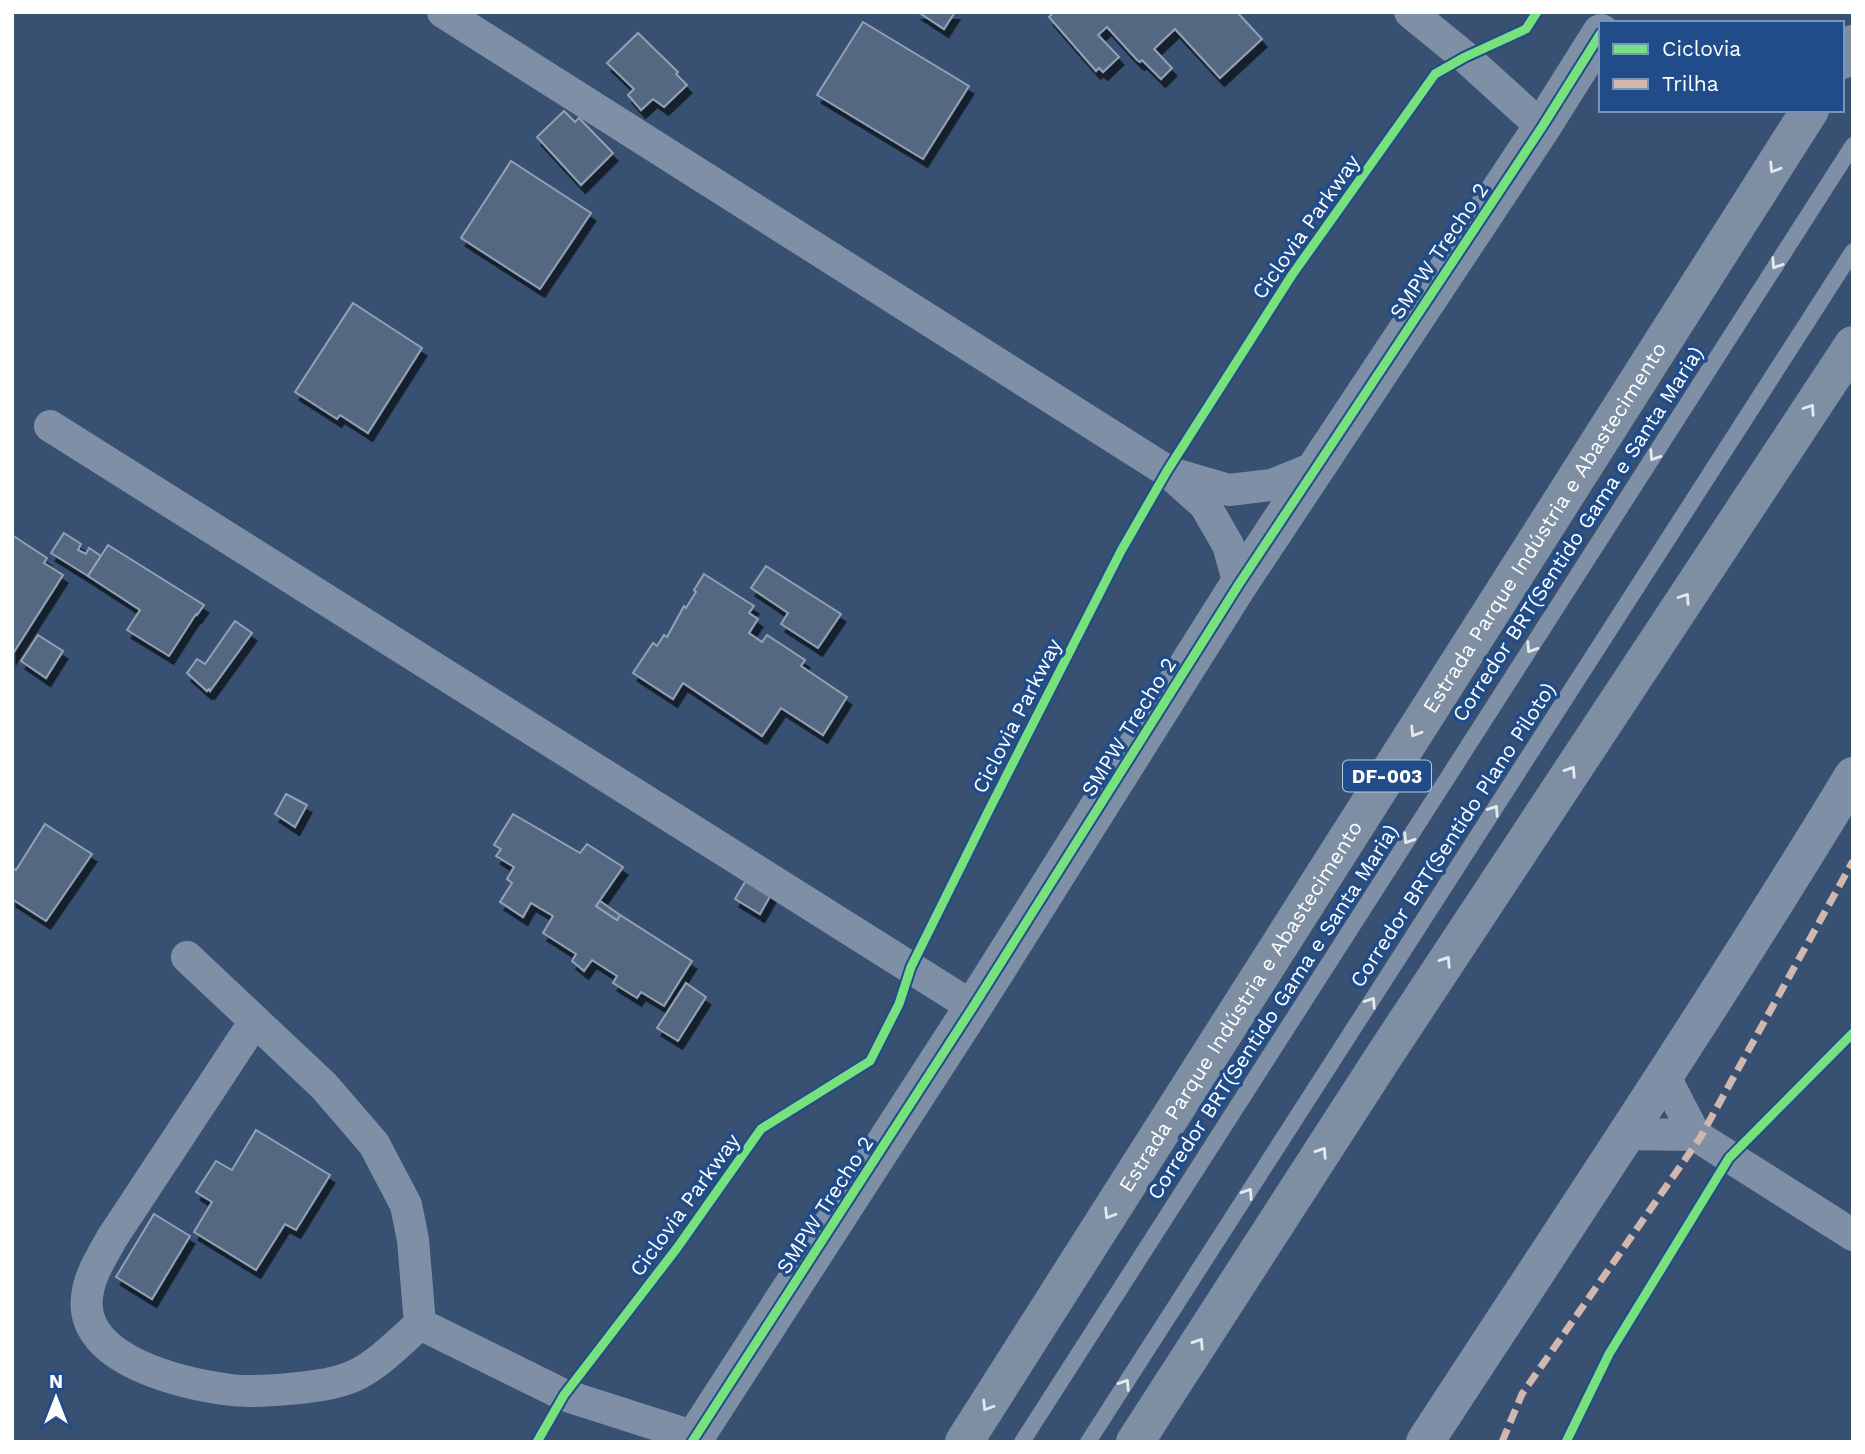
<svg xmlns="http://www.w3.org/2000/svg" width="1865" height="1454" font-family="'Work Sans',sans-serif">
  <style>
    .building { fill: #546882; stroke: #93a1b4; stroke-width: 2; filter: url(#shadow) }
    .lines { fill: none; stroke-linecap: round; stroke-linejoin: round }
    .service { stroke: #7f90a6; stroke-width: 16 }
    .minor { stroke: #7f90a6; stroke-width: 32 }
    .tertiary { stroke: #7f90a6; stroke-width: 38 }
    .trunk { stroke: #7e8fa4; stroke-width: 38 }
    .quiet { stroke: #d1b7ad; stroke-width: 7; stroke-dasharray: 14 7; stroke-linecap: butt }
    .cycleway-casing { stroke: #204d89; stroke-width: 13 }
    .cycleway { stroke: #77e17e; stroke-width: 9 }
    .oneway { stroke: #e5e9ed }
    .labels { text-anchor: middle; stroke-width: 7; stroke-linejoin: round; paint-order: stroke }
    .shield { fill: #204d89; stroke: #bccadc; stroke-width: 2 }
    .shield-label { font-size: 19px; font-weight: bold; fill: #fff }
    .street-label { font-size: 21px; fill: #fff; stroke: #204d89 }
  </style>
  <defs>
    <filter id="shadow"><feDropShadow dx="4.5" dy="8" stdDeviation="0" flood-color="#0009"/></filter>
  </defs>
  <rect width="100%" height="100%" fill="#385071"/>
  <g class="building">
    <path d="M918,12H955L944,29Z"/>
    <path d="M1054,12H1237L1262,39L1220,78L1175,29L1154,49L1172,68L1161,79L1142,60L1140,62L1137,60L1107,27L1098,35L1119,57L1103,72L1099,68L1096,71L1049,17Z"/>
    <path d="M863,22L969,86L923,159L817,95Z"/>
    <path d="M638,33L678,72L676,74L687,85L664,107L653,99L641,110L628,95L634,89L607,63Z"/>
    <path d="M564,111L575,122L579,118L613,153L581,185L537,137Z"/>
    <path d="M511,161L591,213L540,289L461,238Z"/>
    <path d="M353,303L422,348L368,433L340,415L337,419L295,392Z"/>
    <path d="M64,533L81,544L78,550L86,554L89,548L101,556L88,576L51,553Z"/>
    <path d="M12,535L47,558L44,563L63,575L12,655Z"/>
    <path d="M108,545L204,605L197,615L196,614L169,656L127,630L140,610L88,576Z"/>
    <path d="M766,566L841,614L818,648L781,624L788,613L751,588Z"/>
    <path d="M704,574L754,606L749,613L758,619L749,633L762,642L767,635L805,660L801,666L847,697L823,735L781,708L762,736L683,683L673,699L633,673L653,643L657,646L664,635L667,637L684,606L686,608L696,592L694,590Z"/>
    <path d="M235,621L252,633L210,691L209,689L207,691L187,673L197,659L205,664Z"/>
    <path d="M38,635L63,651L46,678L21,661Z"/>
    <path d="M286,794L307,805L295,827L275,814Z"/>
    <path d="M513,814L580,853L587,844L623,867L596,906L617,920L620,915L692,961L664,1006L641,992L637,998L613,983L617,976L592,960L584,971L572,961L576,954L543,933L553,916L531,903L523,917L500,902L512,883L507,879L514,867L496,856L501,849L494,845Z"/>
    <path d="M45,824L92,854L46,921L12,899V868L16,870Z"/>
    <path d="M752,870L777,884L760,914L735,899Z"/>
    <path d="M600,901L620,915L617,920L596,906Z"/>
    <path d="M686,983L706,997L678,1041L657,1028Z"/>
    <path d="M256,1130L330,1175L296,1230L285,1224L256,1270L194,1232L212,1202L196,1192L216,1161L232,1170Z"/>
    <path d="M154,1214L190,1236L152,1299L116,1277Z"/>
  </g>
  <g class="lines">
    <g class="service">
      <path d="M1022,1442L1853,145"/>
      <path d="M1088,1442L1853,251"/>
    </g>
    <g class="minor">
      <path d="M443,12L1167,471L1205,505L1228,545L1239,584"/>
      <path d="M1410,12L1465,57L1542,127"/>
      <path d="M50,426L973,1007"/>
      <path d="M1178,475L1229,490L1272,485L1316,467"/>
      <path d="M187,957L324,1086L374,1144L406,1205L413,1240L420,1324L564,1395L695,1437"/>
      <path d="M255,1021L112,1238C102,1257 89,1275 87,1297C79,1361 184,1384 231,1390C256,1393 318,1388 343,1380C373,1371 397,1344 420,1324"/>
      <path d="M1665,1077L1695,1135"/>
      <path d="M1625,1134L1695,1135L1853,1235"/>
    </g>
    <g class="tertiary">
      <path d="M692,1442L973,1007L1239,584L1542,127L1601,33"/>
      <path d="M1425,1442C1569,1221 1716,1002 1853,776"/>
    </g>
    <g class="trunk">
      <path d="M1842,60L1853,44"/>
      <path id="s1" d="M964,1442L1810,110"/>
      <path d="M1135,1442L1382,1059L1853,345"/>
    </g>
    <path class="quiet" d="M1502,1442L1522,1394L1700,1138L1853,861"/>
    <defs>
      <g id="cycleway">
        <path d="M537,1442L564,1395L677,1248L761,1129L870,1061L899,1004L911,967L989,810L1121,551L1167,471L1292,275L1435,74L1465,57L1526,29L1537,12"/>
        <path d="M692,1442L973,1007L1239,584L1542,127L1601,33"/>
        <path d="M1566,1442L1609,1354L1729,1158L1853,1033"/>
      </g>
    </defs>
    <use href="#cycleway" class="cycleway-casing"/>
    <use href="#cycleway" class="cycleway"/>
  </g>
  <defs><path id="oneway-chevron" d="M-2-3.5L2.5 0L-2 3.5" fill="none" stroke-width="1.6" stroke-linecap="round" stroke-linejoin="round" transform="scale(1.75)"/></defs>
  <g class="oneway">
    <use href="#oneway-chevron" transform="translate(1774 168) rotate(122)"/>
    <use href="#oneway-chevron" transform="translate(1776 264) rotate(123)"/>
    <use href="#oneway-chevron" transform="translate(1810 409) rotate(-56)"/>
    <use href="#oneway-chevron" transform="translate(1654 456) rotate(123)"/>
    <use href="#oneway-chevron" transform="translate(1685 598) rotate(-56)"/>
    <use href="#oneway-chevron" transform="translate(1531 648) rotate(123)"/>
    <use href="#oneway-chevron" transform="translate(1415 732) rotate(122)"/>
    <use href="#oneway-chevron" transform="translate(1571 771) rotate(-57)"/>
    <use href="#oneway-chevron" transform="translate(1494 810) rotate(-57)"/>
    <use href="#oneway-chevron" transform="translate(1408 839) rotate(123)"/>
    <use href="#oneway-chevron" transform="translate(1446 961) rotate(-57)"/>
    <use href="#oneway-chevron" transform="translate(1371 1002) rotate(-57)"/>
    <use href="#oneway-chevron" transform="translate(1322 1152) rotate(-57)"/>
    <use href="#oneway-chevron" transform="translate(1248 1193) rotate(-57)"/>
    <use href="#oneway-chevron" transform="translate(1109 1214) rotate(122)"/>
    <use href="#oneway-chevron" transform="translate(1199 1343) rotate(-57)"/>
    <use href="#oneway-chevron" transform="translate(1125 1384) rotate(-57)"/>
    <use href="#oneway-chevron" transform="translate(987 1406) rotate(122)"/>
  </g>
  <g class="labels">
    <rect class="shield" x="1343" y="760.5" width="88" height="31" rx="5"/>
    <g class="shield-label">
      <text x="1387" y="783">DF-003</text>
    </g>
    <g class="street-label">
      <text transform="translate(1306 227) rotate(-55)" y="7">Ciclovia Parkway</text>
      <text transform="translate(1439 251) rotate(-56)" y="7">SMPW Trecho 2</text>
      <text dy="7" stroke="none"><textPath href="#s1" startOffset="1083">Estrada Parque Indústria e Abastecimento</textPath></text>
      <text transform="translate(1578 534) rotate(-57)" y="7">Corredor BRT(Sentido Gama e Santa Maria)</text>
      <text transform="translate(1017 716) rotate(-63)" y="7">Ciclovia Parkway</text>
      <text transform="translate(1129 727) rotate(-58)" y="7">SMPW Trecho 2</text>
      <text transform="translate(1453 835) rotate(-57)" y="7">Corredor BRT(Sentido Plano Piloto)</text>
      <text dy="7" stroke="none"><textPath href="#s1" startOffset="516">Estrada Parque Indústria e Abastecimento</textPath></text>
      <text transform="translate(1273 1012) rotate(-57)" y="7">Corredor BRT(Sentido Gama e Santa Maria)</text>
      <text transform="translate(685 1205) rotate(-54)" y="7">Ciclovia Parkway</text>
      <text transform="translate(825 1205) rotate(-57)" y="7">SMPW Trecho 2</text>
    </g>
  </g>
  <rect width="1865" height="1454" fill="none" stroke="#ffffff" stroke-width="28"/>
  <rect x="1599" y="21" width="245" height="91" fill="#204d89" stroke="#7994b8" stroke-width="2"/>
  <rect x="1613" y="44" width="35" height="10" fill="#77e17e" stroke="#7994b8" stroke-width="2"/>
  <text x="1662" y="56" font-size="21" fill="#ffffff">Ciclovia</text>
  <rect x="1613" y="79" width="35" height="10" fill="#d1b7ad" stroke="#7994b8" stroke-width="2"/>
  <text x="1662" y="91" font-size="21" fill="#ffffff">Trilha</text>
  <g transform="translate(56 1398)" stroke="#204d89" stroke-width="5" paint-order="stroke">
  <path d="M0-5L12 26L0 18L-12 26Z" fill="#ffffff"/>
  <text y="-10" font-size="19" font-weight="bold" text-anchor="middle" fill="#ffffff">N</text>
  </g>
</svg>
